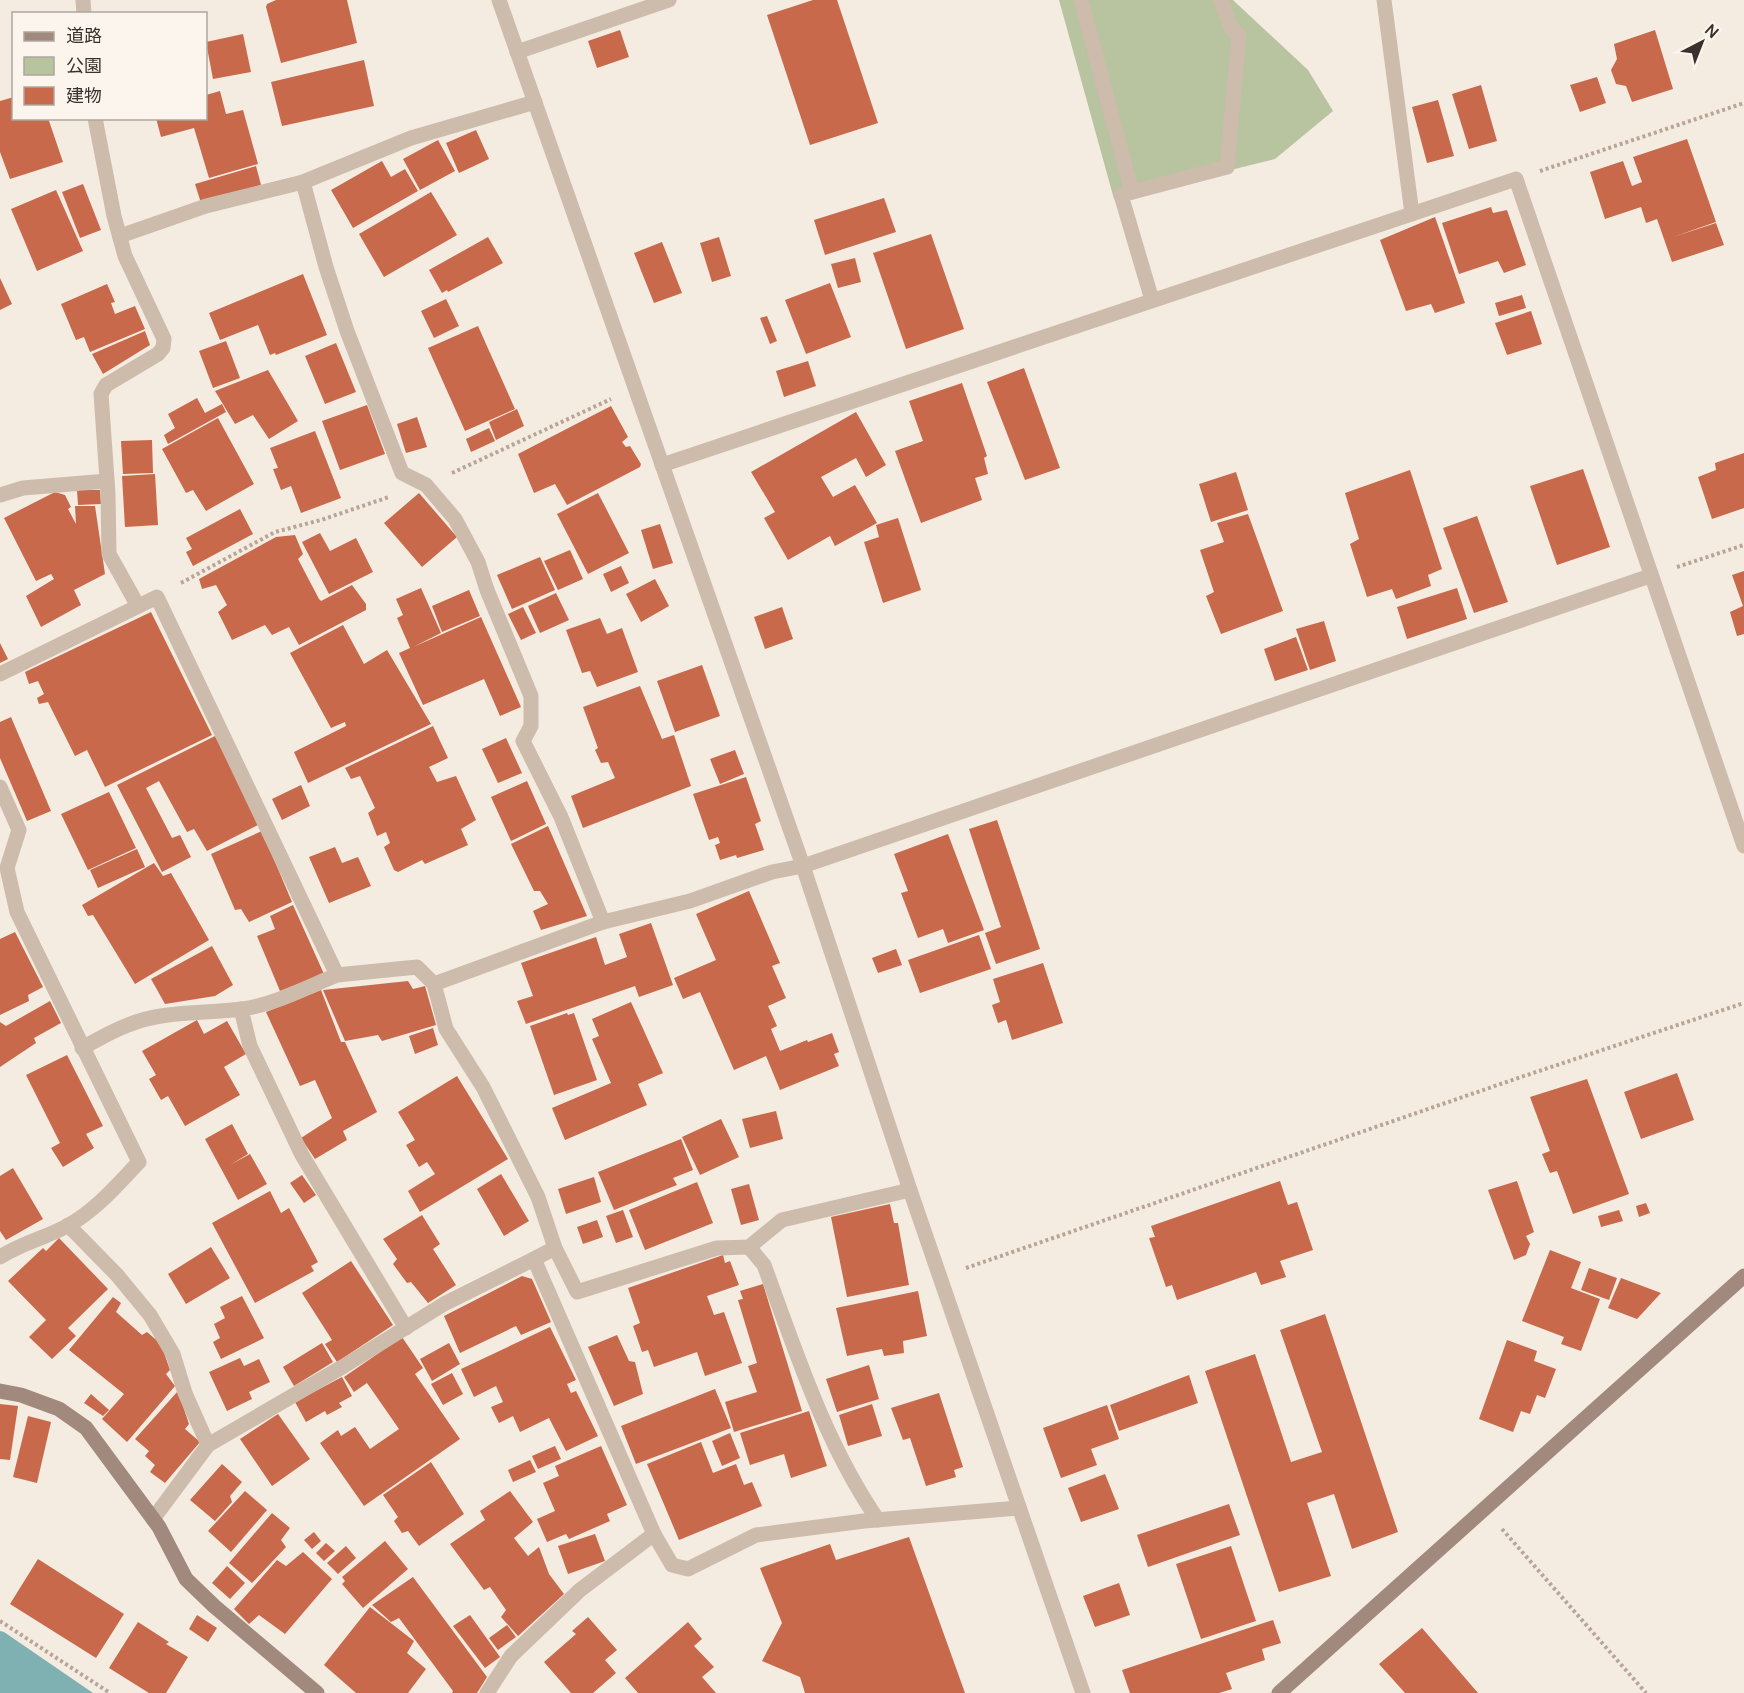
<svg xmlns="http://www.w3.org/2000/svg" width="1744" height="1693" font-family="Manrope,'Noto Sans JP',sans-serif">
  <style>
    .green { fill: #b8c4a0 }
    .water { fill: #7fb0b2 }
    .building { fill: #c8694b }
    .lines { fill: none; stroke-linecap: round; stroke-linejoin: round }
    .path { stroke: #b9a596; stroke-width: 4; stroke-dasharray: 3 3; stroke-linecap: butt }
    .lane { stroke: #cdbbac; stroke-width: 15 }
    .street { stroke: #cdbbac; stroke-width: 15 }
    .secondary { stroke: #a18a7d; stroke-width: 15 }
  </style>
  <rect width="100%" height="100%" fill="#f4ebe1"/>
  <path class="green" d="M1059,0H1233L1308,70L1333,111L1275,159L1114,199Z"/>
  <path class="water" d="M0,1631L4,1632L93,1693H0Z"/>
  <g class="building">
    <path d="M276,0H347L357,43L281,63L266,7L267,4Z"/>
    <path d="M813,0H837L878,123L810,145L767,15Z"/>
    <path d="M620,30L629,57L597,68L588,41Z"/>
    <path d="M1655,30L1673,89L1632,102L1626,86L1616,84L1611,70L1617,59L1614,44Z"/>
    <path d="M243,34L251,72L213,79L206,42Z"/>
    <path d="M364,60L374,106L282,126L271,82Z"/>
    <path d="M1597,77L1606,103L1580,112L1570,85Z"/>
    <path d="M1481,85L1497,141L1469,149L1452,94Z"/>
    <path d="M220,91L226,114L243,110L258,164L209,178L194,128L161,137L156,118H206V95Z"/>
    <path d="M14,97V118H48L63,162L10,179L0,152V101Z"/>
    <path d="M1438,100L1454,156L1427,163L1412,107Z"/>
    <path d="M476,130L489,159L459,173L446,143Z"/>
    <path d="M1687,139L1716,222L1673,237L1716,223L1724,245L1672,262L1657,219L1646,223L1641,207L1605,219L1590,172L1623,161L1632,186L1642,182L1633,157Z"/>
    <path d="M438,140L455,171L420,190L403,159Z"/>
    <path d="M382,161L391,177L405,169L418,191L353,228L331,190Z"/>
    <path d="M256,166L261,185L201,203L195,184Z"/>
    <path d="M83,184L101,230L80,238L62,192Z"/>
    <path d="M56,190L83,251L37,271L11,209Z"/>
    <path d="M431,192L457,235L384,277L359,234Z"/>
    <path d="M884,198L896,232L825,255L814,220Z"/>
    <path d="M1491,207L1493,213L1507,210L1526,265L1504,273L1498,261L1459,274L1442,223Z"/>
    <path d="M1435,217L1465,303L1435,313L1431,304L1406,311L1380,240Z"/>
    <path d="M931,234L964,329L906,349L873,253Z"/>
    <path d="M488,237L503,263L448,292L447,290L442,293L429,270Z"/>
    <path d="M719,237L731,276L712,282L700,243Z"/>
    <path d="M662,242L682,293L654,303L634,253Z"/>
    <path d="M855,258L861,282L838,288L831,264Z"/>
    <path d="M303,274L327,335L276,355L275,353L270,355L258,325L220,340L209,313Z"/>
    <path d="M0,278L12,304L0,310Z"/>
    <path d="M830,283L851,337L806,354L785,300Z"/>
    <path d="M107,284L115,302L111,303L115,314L135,306L145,329L90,352L84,337L76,340L61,304Z"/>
    <path d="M1522,295L1526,308L1499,316L1495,303Z"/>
    <path d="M446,299L459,326L434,338L421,311Z"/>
    <path d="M1531,311L1542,344L1507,355L1495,323Z"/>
    <path d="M767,316L777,341L770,344L760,318Z"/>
    <path d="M478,326L515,409L465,431L428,348Z"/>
    <path d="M145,331L150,345L103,374L92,354Z"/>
    <path d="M226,341L240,378L213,388L199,351Z"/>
    <path d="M336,343L356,392L325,404L305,356Z"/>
    <path d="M808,361L816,386L784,397L776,371Z"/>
    <path d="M1024,368L1060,468L1025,480L987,382Z"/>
    <path d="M268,370L298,421L269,439L253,415L235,424L215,391Z"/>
    <path d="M962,383L987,456L984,458L988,474L975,478L982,500L921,523L895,451L923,441L909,401Z"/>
    <path d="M197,398L205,413L222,404L226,412L168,444L164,435L175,428L168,414Z"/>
    <path d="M367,405L385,454L340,470L322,421Z"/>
    <path d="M611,406L628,437L622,442L626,447L630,446L641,464L640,467L567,505L555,484L534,493L518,454Z"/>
    <path d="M517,409L524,426L496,440L489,422Z"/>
    <path d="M856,412L886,465L866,477L856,458L821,477L833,497L855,485L877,523L835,546L830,536L788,560L764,518L775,512L751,472Z"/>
    <path d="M417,417L427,447L406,453L397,424Z"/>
    <path d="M218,418L254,484L206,511L193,490L186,493L162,449Z"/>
    <path d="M489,428L495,441L471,452L466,439Z"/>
    <path d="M315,431L341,498L301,513L291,486L281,490L273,469L278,468L270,448Z"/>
    <path d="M152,440L153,473L123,474L121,441Z"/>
    <path d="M1744,453V508L1712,519L1698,477L1716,470L1715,463Z"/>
    <path d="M1583,469L1610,547L1557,565L1530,486Z"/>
    <path d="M1410,470L1442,569L1428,575L1431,586L1396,599L1392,589L1367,597L1350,544L1359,539L1345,493Z"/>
    <path d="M1236,472L1248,510L1211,522L1199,484Z"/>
    <path d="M155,474L158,525L125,527L122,476Z"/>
    <path d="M77,490H100L101,504L78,505Z"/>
    <path d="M55,492L65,495L71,507L68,509L76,524L75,506H95L105,574L74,590L81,605L41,627L26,596L54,579L51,574L36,581L4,518Z"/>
    <path d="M419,493L457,537L422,567L384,523Z"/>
    <path d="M598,493L629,553L588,574L557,514Z"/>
    <path d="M240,509L253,534L193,566L186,552L192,549L186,538Z"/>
    <path d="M1248,514L1283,611L1221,634L1206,596L1214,592L1200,550L1224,542L1217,523Z"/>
    <path d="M1477,516L1508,602L1474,613L1443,528Z"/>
    <path d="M898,518L921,590L883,603L864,542L879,537L876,525Z"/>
    <path d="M660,524L673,563L653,569L641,530Z"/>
    <path d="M320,533L330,551L356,538L373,572L329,594L302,542Z"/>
    <path d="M295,535L303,554L298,559L319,599L321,601L352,585L366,604V610L299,645L289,627L272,635L265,625L232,640L218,612L227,605L216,585L202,589L199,579L276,537Z"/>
    <path d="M570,550L583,579L558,590L544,561Z"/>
    <path d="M540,557L555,590L512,609L497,575Z"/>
    <path d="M621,566L629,583L611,592L603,574Z"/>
    <path d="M1744,571V634L1737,636L1730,612L1743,606L1732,575Z"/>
    <path d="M655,579L669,606L641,622L626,594Z"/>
    <path d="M421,588L441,633L413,647L481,617L521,707L500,716L484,679L423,705L399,653L410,648L397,618L403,615L396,599Z"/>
    <path d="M1457,588L1467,619L1407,639L1397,607Z"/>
    <path d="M469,590L480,616L442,632L432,606Z"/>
    <path d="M556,593L569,620L540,633L528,606Z"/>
    <path d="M523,607L536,633L521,640L508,614Z"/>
    <path d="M782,607L793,639L765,649L754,617Z"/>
    <path d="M151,612L212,735L105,787L87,750L75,756L48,702L39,704L37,698L44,694L38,681L29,684L25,672Z"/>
    <path d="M600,618L607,634L622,628L638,672L597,687L590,671L582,673L566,630Z"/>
    <path d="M1324,621L1336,661L1310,670L1296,629Z"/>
    <path d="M343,625L364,664L387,650L431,724L308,783L294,752L346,726L345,722L331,728L290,653Z"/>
    <path d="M1296,637L1308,670L1275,681L1264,649Z"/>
    <path d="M0,643L8,659L0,663Z"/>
    <path d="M702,665L720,716L675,732L657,681Z"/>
    <path d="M640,686L662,739L674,735L691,786L583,828L571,796L615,778L608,762L601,763L595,750L598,748L583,707Z"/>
    <path d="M11,717L51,811L27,821L0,758V722Z"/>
    <path d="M433,726L448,758L429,767L437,782L456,776L476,820L461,829L468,845L425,864L422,860L398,872L394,870L384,847L390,843L386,832L377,836L368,813L375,808L360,776L351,779L345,768Z"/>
    <path d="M215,736L260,824L207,851L194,829L187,832L159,781L146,788L172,838L180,835L191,857L162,872L117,785Z"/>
    <path d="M506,738L522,773L498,783L482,749Z"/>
    <path d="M735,750L744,774L720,784L710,759Z"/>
    <path d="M746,777L761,821L755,824L764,850L737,858L736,855L720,860L715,845L720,843L718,837L709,840L693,794Z"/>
    <path d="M527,781L546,824L511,841L491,797Z"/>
    <path d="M301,785L310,806L282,820L272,799Z"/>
    <path d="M109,792L136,848L88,870L61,814Z"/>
    <path d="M997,820L1040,949L996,964L985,933L1001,927L969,829Z"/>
    <path d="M548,826L587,916L541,930L533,911L548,904L540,891H534L511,844Z"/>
    <path d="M262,831L292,902L249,922L241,909L235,910L211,854Z"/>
    <path d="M948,834L984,930L948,943L943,929L918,938L901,893L908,891L894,854Z"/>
    <path d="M335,847L342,863L358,857L371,886L329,903L309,857Z"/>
    <path d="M137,849L145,867L98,888L90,870Z"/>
    <path d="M154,863L163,876L171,873L209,940L135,984L93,915L88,916L82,905Z"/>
    <path d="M749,891L780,963L772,966L786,998L768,1006L777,1026L771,1029L780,1051L807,1040L808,1042L832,1033L839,1052L834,1054L839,1066L780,1090L766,1056L734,1070L700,992L683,999L674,978L716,960L696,914Z"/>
    <path d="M293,905L324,974L280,991L257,936L275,929L270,916Z"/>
    <path d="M651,923L673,985L639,997L635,986L526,1024L517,1001L533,996L521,963L596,937L605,965L627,957L619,934Z"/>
    <path d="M15,932L43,987L28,995L29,1001L0,1015V939Z"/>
    <path d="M979,935L991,969L920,993L908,960Z"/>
    <path d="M212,946L233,985L215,996L165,1004L151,979Z"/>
    <path d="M896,949L902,965L878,973L872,958Z"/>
    <path d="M1043,963L1063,1023L1012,1040L1006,1020L998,1023L992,1005L1000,1002L993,979Z"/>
    <path d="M408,981L413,989L425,986L436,1025L382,1041L378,1035L345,1041L323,990Z"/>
    <path d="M321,990L341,1042H345L377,1112L343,1131L347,1140L315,1159L301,1138L332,1118L315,1080L300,1086L266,1012Z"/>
    <path d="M50,1001L61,1023L34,1038L36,1043L0,1067V1022L6,1026Z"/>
    <path d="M631,1002L663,1073L638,1084L647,1105L565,1140L552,1108L611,1083L592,1039L599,1036L592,1019Z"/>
    <path d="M567,1013L568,1015L574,1013L597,1080L554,1095L530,1026Z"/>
    <path d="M197,1020L204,1034L227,1021L246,1054L224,1067L240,1095L185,1126L168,1096L161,1100L149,1079L156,1075L142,1051Z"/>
    <path d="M433,1028L438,1045L415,1054L409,1036Z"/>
    <path d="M67,1055L103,1126L86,1134L94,1148L63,1167L51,1148L60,1143L26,1075Z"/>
    <path d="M1677,1073L1694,1120L1641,1139L1624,1092Z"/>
    <path d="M457,1076L508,1159L420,1212L408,1191L435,1174L427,1162L419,1167L406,1145L415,1140L398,1112Z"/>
    <path d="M1587,1079L1629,1194L1573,1214L1557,1171L1550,1173L1542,1154L1550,1151L1530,1097Z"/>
    <path d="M776,1111L783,1139L750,1148L742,1119Z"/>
    <path d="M721,1119L739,1157L700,1175L682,1137Z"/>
    <path d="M232,1124L248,1154L230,1165L250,1154L267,1184L238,1200L205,1139Z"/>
    <path d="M681,1139L693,1170L673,1178L677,1185L614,1210L598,1172Z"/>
    <path d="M13,1168L43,1219L6,1240L0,1231V1176Z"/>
    <path d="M501,1174L529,1221L504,1236L477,1189Z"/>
    <path d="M302,1175L316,1195L304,1203L290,1183Z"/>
    <path d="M594,1177L601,1202L566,1214L558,1189Z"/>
    <path d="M1280,1181L1288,1205L1297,1202L1313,1250L1280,1261L1286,1277L1261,1285L1256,1272L1177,1300L1172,1285L1166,1287L1149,1238L1155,1237L1151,1226Z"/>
    <path d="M1517,1181L1534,1232L1526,1236L1530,1244L1526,1255L1514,1260L1488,1190Z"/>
    <path d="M697,1182L713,1223L645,1250L629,1210Z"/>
    <path d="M749,1184L759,1220L741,1225L731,1189Z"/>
    <path d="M270,1191L281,1213L289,1208L318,1262L311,1266L314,1271L255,1303L212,1223Z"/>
    <path d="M1646,1203L1650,1213L1639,1217L1636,1206Z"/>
    <path d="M890,1204L894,1223H898L909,1285L847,1297L831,1217Z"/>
    <path d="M623,1210L633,1237L616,1243L606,1216Z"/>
    <path d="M1619,1210L1623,1221L1601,1227L1598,1216Z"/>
    <path d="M422,1215L440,1244L433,1249L456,1285L428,1303L411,1282L407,1283L393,1264L397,1259L383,1239Z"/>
    <path d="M597,1220L603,1237L583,1244L577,1227Z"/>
    <path d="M59,1238L108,1289L68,1328L76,1336L52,1359L29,1337L46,1320L8,1281L43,1248L46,1251Z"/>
    <path d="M211,1247L230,1278L186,1304L168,1274Z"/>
    <path d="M1550,1250L1581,1262L1571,1288L1600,1299L1581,1351L1561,1344L1564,1337L1522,1321Z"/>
    <path d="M723,1255L725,1263L730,1261L739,1285L707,1296L714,1315L724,1312L742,1363L705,1376L697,1352L654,1367L648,1350L642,1352L633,1326L640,1323L628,1288Z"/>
    <path d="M351,1261L393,1325L337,1362L325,1344L332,1340L302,1293Z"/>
    <path d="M1589,1268L1617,1278L1609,1300L1581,1290Z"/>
    <path d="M522,1276L532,1279L551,1322L521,1335L516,1326L460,1353L444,1316Z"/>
    <path d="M1621,1278L1661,1293L1637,1319L1608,1308Z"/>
    <path d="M763,1284L802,1411L734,1432L725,1402L757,1392L748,1366L757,1363L738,1300L743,1299L740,1291Z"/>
    <path d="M918,1291L927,1336L903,1341L904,1353L884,1356L882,1349L847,1356L836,1308Z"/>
    <path d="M242,1296L264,1338L221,1359L213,1342L220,1338L214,1324L225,1318L220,1307Z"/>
    <path d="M113,1297L121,1303L116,1312L142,1335L147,1332L161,1344L170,1370L166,1374L175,1386L127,1442L102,1419L124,1394L69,1350Z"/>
    <path d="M1325,1314L1398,1532L1352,1549L1334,1494L1307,1503L1331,1576L1279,1592L1205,1371L1255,1354L1291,1462L1322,1452L1280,1330Z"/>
    <path d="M550,1327L576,1380L567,1384L571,1393L576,1391L598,1436L566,1451L549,1418L520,1432L513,1416L499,1423L491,1407L503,1402L496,1386L474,1397L461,1369Z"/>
    <path d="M617,1335L629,1361L635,1362L643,1394L614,1406L588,1347Z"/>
    <path d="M402,1337L423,1368L415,1374L460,1439L364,1506L320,1443L338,1430L341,1436L355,1427L370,1449L399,1429L367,1383L354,1392L344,1377Z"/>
    <path d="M1507,1340L1537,1351L1534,1361L1556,1369L1545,1398L1537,1395L1530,1414L1521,1411L1513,1432L1479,1419Z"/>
    <path d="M322,1343L333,1362L294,1386L283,1367Z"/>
    <path d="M449,1343L460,1364L432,1381L420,1359Z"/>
    <path d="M240,1358L244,1366L259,1359L270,1382L249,1392L252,1399L227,1411L209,1372Z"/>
    <path d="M869,1365L879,1399L837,1412L826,1379Z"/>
    <path d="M452,1373L463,1394L443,1405L431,1384Z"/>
    <path d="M1189,1375L1198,1403L1119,1431L1110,1405Z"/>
    <path d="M342,1377L352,1396L339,1403L342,1407L327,1415L325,1411L306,1422L295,1402Z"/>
    <path d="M715,1389L731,1428L636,1464L621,1426Z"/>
    <path d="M178,1391L189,1424L185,1429L200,1442L165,1483L150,1472L155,1465L145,1456L149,1451L135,1439Z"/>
    <path d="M939,1393L963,1467L954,1470L956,1477L926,1486L910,1438L903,1440L891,1408Z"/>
    <path d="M91,1394L109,1410L103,1416L84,1403Z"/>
    <path d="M0,1404L18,1406L10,1460L0,1459Z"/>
    <path d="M872,1404L882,1436L848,1446L839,1415Z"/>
    <path d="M1107,1405L1119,1439L1091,1449L1097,1465L1061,1478L1043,1428Z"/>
    <path d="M809,1411L827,1466L791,1478L784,1454L750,1465L740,1433Z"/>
    <path d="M278,1414L310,1459L272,1486L240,1439Z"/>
    <path d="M28,1416L51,1422L37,1483L13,1477Z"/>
    <path d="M730,1433L740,1458L722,1466L712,1441Z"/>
    <path d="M701,1442L713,1473L736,1464L744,1485L752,1482L762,1506L679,1540L647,1464Z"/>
    <path d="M555,1446L561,1459L538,1469L532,1456Z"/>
    <path d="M601,1446L627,1505L607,1514L610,1521L569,1539L566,1534L547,1542L537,1519L555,1511L543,1483L559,1476L555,1466Z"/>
    <path d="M530,1460L536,1472L513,1482L508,1470Z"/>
    <path d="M431,1462L464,1514L419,1546L408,1531L402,1533L394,1521L398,1517L383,1495Z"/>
    <path d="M222,1464L242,1482L230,1496L232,1502L215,1521L190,1500Z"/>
    <path d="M1105,1474L1119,1509L1081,1522L1068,1488Z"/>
    <path d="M245,1491L267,1510L231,1552L208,1531Z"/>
    <path d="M510,1491L533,1522L514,1538L528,1556L539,1547L549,1574L564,1594L518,1636L501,1617L506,1610L490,1587L484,1590L450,1544L485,1520L480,1511Z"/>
    <path d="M1229,1504L1240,1535L1148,1567L1137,1535Z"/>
    <path d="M272,1513L290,1528L281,1540L286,1547L252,1583L229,1563Z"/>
    <path d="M314,1532L321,1541L312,1549L304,1540Z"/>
    <path d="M595,1534L605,1561L568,1574L558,1546Z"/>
    <path d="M909,1537L965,1693H805L800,1677L762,1661L782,1623L760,1568L830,1544L836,1560Z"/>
    <path d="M385,1541L408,1569L363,1608L342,1584L345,1581L342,1577Z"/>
    <path d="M326,1543L335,1551L324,1561L316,1553Z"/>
    <path d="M346,1546L356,1558L338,1574L327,1563Z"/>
    <path d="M1231,1546L1256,1621L1201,1639L1176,1564Z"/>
    <path d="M303,1552L332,1579L285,1634L259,1615L249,1624L234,1609L277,1560L286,1566Z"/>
    <path d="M38,1559L124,1614L96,1658L10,1604Z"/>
    <path d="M227,1566L245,1583L230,1599L212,1583Z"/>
    <path d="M413,1577L487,1677L477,1693H452L453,1691L399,1618L391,1622L372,1605Z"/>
    <path d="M1119,1583L1130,1615L1095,1627L1083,1596Z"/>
    <path d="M370,1607L414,1641L407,1653L426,1669L408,1693H356L324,1665Z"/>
    <path d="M197,1615L217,1628L208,1642L189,1629Z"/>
    <path d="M470,1615L500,1657L485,1668L453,1626Z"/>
    <path d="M588,1617L617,1650L605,1660L616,1673L593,1693H571L544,1662L576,1634L572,1631Z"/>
    <path d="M1273,1620L1281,1643L1262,1649L1265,1660L1226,1673L1232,1689L1219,1693H1130L1122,1670Z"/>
    <path d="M138,1622L169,1642L166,1644L188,1657L166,1693H149L109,1668Z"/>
    <path d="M688,1622L702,1639L694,1646L714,1667L702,1677L716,1693H638L625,1678Z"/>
    <path d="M507,1625L516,1637L498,1650L489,1638Z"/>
    <path d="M1422,1628L1478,1693H1405L1379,1664Z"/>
  </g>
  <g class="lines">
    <g class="path">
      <path d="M1540,171L1744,103"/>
      <path d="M452,473L611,399"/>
      <path d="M1677,567L1744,545"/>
      <path d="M181,583L275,532L321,520L389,497"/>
      <path d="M966,1268L1521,1077L1744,1003"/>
      <path d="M1502,1529L1646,1693"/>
      <path d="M0,1621L110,1693"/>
    </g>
    <g class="lane">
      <path d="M1081,0L1132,192"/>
      <path d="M517,52L669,0"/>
      <path d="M1152,300L1121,195L1227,167L1239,35L1231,28L1221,0"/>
    </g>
    <g class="street">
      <path d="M83,0L84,14"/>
      <path d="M499,0L803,866L910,1190L1083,1693"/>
      <path d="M1384,0L1412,214"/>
      <path d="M95,118L114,216L125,256L164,339L163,348L158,354L106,385L101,394L108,494L109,554L138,606"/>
      <path d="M303,182L326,267L347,331L402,473L426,485L455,519L478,562L487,590L531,696V726L523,741L561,817L603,922"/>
      <path d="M120,236L206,206L303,182L411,138L535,102"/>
      <path d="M662,465L1516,179L1744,846"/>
      <path d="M0,495L23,488L107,481"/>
      <path d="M0,674L157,597L337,975L417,967L434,984L446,1029L483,1087L538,1197L555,1248L534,1259L654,1534L672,1565L688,1569L756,1535L864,1521L1019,1508"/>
      <path d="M0,787L19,830L7,868L17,912L139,1162C117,1185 97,1209 69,1225C46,1238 23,1242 0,1257"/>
      <path d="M434,984L603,922L690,901L772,872L803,866L1650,576"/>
      <path d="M241,1009L250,1046L302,1155L406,1328"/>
      <path d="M82,1048C97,1040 112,1031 128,1025C164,1010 204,1014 242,1009C274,1005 307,987 337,975"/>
      <path d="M68,1225L117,1275L150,1315L173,1354L185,1393L208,1445"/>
      <path d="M749,1247L764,1265C796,1352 825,1443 878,1520"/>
      <path d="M555,1248L577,1292L717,1248L749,1247L782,1220L910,1190"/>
      <path d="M153,1519L208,1445L344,1366L444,1304L534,1259"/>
      <path d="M487,1693L511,1656L580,1590L654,1534"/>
    </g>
    <g class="secondary">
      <path d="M0,1391L21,1395L59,1409L86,1428L159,1527L186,1579L214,1606L317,1693"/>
      <path d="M1279,1693L1744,1276"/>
    </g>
  </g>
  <rect x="12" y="12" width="195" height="108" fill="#fbf5ee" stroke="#aea6a0" stroke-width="1.5"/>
  <rect x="24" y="32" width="30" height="9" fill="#a18a7d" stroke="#aea6a0" stroke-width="1.5"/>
  <text x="66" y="42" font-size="18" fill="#3b302b">道路</text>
  <rect x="24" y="57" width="30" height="18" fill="#b8c4a0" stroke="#aea6a0" stroke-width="1.5"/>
  <text x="66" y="72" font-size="18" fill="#3b302b">公園</text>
  <rect x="24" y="87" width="30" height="18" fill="#c8694b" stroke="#aea6a0" stroke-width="1.5"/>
  <text x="66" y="102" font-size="18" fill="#3b302b">建物</text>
  <g transform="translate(1702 42) rotate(42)" stroke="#fbf5ee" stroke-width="4.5" paint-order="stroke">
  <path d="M0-4.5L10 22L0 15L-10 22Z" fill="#3b302b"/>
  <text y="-9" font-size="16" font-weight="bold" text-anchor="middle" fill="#3b302b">N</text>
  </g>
</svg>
